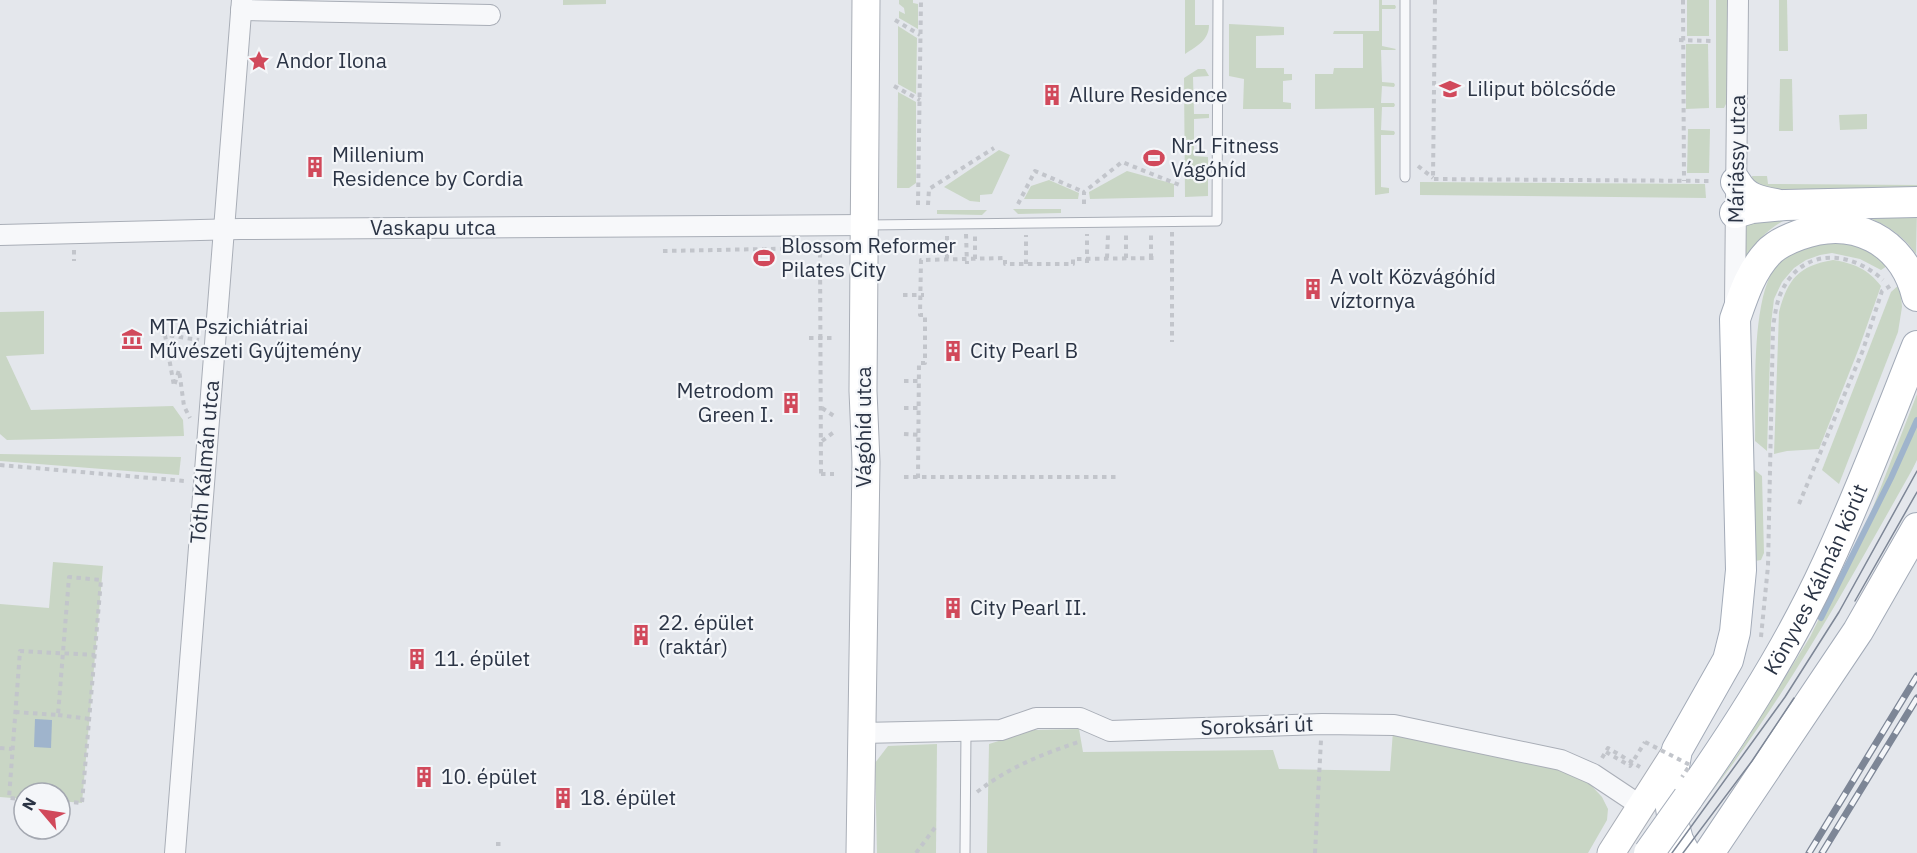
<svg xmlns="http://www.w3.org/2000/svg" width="1917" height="853" font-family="'IBM Plex Sans',sans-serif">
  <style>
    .green { fill: #c9d6c5 }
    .water { fill: #9fb4cc }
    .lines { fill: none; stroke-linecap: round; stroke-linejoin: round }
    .stream { stroke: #9fb4cc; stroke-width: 6 }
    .lane-casing { stroke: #a9aeb7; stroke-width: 11 }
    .street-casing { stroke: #a9aeb7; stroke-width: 22 }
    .secondary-casing { stroke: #a9aeb7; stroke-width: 29 }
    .primary-casing { stroke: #a3abb8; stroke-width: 32 }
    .path { stroke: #c2c5cb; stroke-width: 4; stroke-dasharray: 4.5 4.5; stroke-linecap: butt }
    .lane { stroke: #f7f8fa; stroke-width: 9 }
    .street { stroke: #f7f8fa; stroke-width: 20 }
    .secondary { stroke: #fff; stroke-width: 27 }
    .primary { stroke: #fff; stroke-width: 30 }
    .tram { stroke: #7d8696; stroke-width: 1.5 }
    .rail-casing { stroke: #7d8696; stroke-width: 7 }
    .rail { stroke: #f4f6f9; stroke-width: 4.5; stroke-dasharray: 14; stroke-linecap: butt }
    .primary-bridge-casing { stroke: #a3abb8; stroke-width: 32; stroke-linecap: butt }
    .path-bridge { stroke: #c2c5cb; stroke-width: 4; stroke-dasharray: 4.5 4.5; stroke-linecap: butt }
    .primary-bridge { stroke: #fff; stroke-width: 30 }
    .labels { text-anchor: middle; stroke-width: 4.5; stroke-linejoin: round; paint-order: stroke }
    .poi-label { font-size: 21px; fill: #2b3445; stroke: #f4f6f9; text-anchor: start }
    .street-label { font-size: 21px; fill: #2b3445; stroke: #f4f6f9 }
  </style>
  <rect width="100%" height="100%" fill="#e4e7ec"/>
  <g class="green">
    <path d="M563,0H606V4L563,5Z"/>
    <path d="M899,0H913V3L918,4V29L899,18V11L905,14L904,8L899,4Z"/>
    <path d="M1185,0H1195V25H1209C1209,40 1197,46 1185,54Z"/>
    <path d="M1379,0H1382V5H1395L1396,7L1395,9H1382V46L1396,49L1395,50H1381L1382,82L1394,83L1395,85L1394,87L1382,86L1381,103H1394L1395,105L1394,107H1382L1381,130L1394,131L1395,133L1394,135H1381V187L1389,188V193L1375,195L1374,108L1315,109V74H1333L1334,68H1363V34H1333L1334,31H1379Z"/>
    <rect x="1687" y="0" width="22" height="36"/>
    <path d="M1716,0H1728V100L1724,108H1716Z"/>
    <path d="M1779,0H1787L1788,51H1779Z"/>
    <path d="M1229,24L1284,27V35L1256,36V68H1284V74H1292V80L1283,81V102L1291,103V109H1243L1244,79L1229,76Z"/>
    <path d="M898,26L917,38L916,94L898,84Z"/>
    <path d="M1686,44H1708L1709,108L1686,109Z"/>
    <path d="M1198,69H1205L1209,76L1193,77L1194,114H1209V118L1194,119V156L1208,157V196L1185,197L1184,78Z"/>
    <path d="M1780,79H1792L1793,131H1779Z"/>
    <path d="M898,92L916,102V183L909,188H897Z"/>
    <path d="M1867,114V129L1840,130L1839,115Z"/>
    <path d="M1688,129H1710L1709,173H1687Z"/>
    <path d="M999,150L1010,155L992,194L980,195V202L970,201L944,187Z"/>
    <path d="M1127,171L1174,184V197L1090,199L1089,192Z"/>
    <path d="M1752,176H1767L1768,184L1917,185V193L1771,196L1753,183Z"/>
    <path d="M1049,180L1079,193L1078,199H1024L1031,186Z"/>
    <path d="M1420,182L1705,184L1706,198L1420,195Z"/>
    <path d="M1917,208L1916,254C1889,213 1826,199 1783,221C1766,230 1755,244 1744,260L1743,222L1757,216L1788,210Z"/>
    <path d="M1013,209H1061V213L1018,214Z"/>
    <path d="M937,210H987L982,215L937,214Z"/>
    <path d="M1821,241L1860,244L1890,264L1881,270L1860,259L1832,253L1820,255L1806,260L1794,268L1782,282L1774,299L1771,324L1767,451L1755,441C1756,396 1750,299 1777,264C1788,250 1805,246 1821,241Z"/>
    <path d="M1833,260C1853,263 1868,269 1881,286L1859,348L1819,449L1787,451L1774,454L1779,312C1788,279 1798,266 1833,260Z"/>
    <path d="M1900,284L1902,307L1898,332L1839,484L1822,470L1891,292Z"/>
    <path d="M44,311V354L6,356L31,410L173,406L183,420L184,436L7,440L0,434V312Z"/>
    <path d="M1917,394V460L1912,470C1849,582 1787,695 1708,797L1737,755L1810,637L1870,515Z"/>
    <path d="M0,454L181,457L179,475L0,461Z"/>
    <path d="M1751,467L1762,476L1764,553L1761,560L1755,561Z"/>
    <path d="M53,562L103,566L82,803L60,801V793H24V799L0,797V604L49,608Z"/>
    <path d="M1079,729L1083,752L1273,750L1279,769L1390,771L1393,731L1559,768L1589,783L1602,797L1608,809L1607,820L1588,853H987L989,744L1034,730Z"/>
    <path d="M937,744L936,853H877L875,763L888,746Z"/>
  </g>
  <path class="water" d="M35,719L52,720L51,748L34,747Z"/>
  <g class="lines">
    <path class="stream" d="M1821,618L1891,478L1917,420"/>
    <defs>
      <g id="lane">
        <path d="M1405,177V0"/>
        <path d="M867,225L1217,221L1218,0"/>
        <path d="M965,853L966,731"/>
      </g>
      <g id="street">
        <path d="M241,10L490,15"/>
        <path d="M0,235L240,229L865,225"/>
        <path d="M1735,303L1738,0"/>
        <path d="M861,733L1001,730L1036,718H1080L1110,731L1322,724L1394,725L1561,760L1593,774L1641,806"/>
        <path d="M175,853L242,0"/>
      </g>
      <g id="secondary">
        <path d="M860,853L866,462L863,391L866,0"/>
        <path d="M1611,853L1675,753"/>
      </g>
      <g id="primary">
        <path d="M1736,182C1745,198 1758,201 1776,204"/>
        <path d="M1735,213L1752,208L1785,205L1917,202"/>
        <path id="s1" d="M1688,798C1740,724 1789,647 1827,564C1860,493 1888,419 1917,346"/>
        <path d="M1685,853L1678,840L1673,822L1669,794L1677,750L1728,660L1735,632L1741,570L1735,319C1743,296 1751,271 1768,253C1776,244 1788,239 1799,235C1853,215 1903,240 1917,296"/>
        <path d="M1709,853L1858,631L1917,528"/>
      </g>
    </defs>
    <use href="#lane" class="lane-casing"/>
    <use href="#street" class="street-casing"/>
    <use href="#secondary" class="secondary-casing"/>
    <use href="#primary" class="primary-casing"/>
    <g class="path">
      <path d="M1435,0L1433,179L1713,181"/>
      <path d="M1683,0L1684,181"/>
      <path d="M895,20L920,35"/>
      <path d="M1679,40L1713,41"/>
      <path d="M894,86L920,100"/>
      <path d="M1418,166L1433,178"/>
      <path d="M1018,204L1035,171L1084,192"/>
      <path d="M1084,204V192L1122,162L1182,186"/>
      <path d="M918,205L921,0"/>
      <path d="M928,205L929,189L994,148"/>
      <path d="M1172,232V342"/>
      <path d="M966,234L967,264"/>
      <path d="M947,236V259"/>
      <path d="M820,248H833"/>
      <path d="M74,250V261"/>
      <path d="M663,251L820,248L821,474"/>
      <path d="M1107,258L1108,235"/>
      <path d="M1126,258V235"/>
      <path d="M1151,258V234"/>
      <path d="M975,259V236"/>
      <path d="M1087,263V234"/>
      <path d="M1026,264V235"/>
      <path d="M821,273L833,264"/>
      <path d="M903,295H924"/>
      <path d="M161,334L199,340"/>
      <path d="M165,335L174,386L179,370L184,406L190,418"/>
      <path d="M809,338H833"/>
      <path d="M904,381H921"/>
      <path d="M822,408L834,416"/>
      <path d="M904,408H920"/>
      <path d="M904,434L921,435"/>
      <path d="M822,441L834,432"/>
      <path d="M0,465L185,481"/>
      <path d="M821,474H834"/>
      <path d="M904,477H1119"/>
      <path d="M918,478L919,363H925V315H920L921,260L1005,258V264H1073V259L1157,258"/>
      <path d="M1799,504L1863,350L1882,291L1890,286"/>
      <path d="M1761,637L1768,566L1773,326C1775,316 1776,305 1780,295C1800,247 1849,249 1883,280"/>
      <path d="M15,712L58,715L69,577L101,580L82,803L60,801"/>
      <path d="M58,715L90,719"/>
      <path d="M0,748L12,749"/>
      <path d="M1606,752L1630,766L1645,742"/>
      <path d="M1602,758L1608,748L1640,767"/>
      <path d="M977,792C1009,767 1043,754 1081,741"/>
      <path d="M24,799L9,798L20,651L95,655"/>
      <path d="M496,844H504"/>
      <path d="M916,853L937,825"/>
      <path d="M1315,853L1321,740"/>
    </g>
    <use href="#lane" class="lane"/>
    <use href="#street" class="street"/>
    <use href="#secondary" class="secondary"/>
    <use href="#primary" class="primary"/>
    <g class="tram">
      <path d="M1855,601L1917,492"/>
      <path d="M1672,853L1785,697L1839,612L1917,471"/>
      <path d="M1683,853L1752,761L1794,698"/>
    </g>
    <defs>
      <g id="rail">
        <path d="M1809,853L1917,676"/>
        <path d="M1822,853L1917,698"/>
      </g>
    </defs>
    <use href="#rail" class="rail-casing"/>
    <use href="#rail" class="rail"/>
    <defs>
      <path id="primary-bridge" d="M1649,853L1688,798"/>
    </defs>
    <use href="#primary-bridge" class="primary-bridge-casing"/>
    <path class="path-bridge" d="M1645,742L1690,765L1682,777"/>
    <use href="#primary-bridge" class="primary-bridge"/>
  </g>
  <defs>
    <symbol id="sight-bare" viewBox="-9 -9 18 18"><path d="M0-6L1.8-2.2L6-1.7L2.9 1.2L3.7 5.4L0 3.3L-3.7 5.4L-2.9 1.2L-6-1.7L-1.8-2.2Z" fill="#d1495b" stroke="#f4f6f9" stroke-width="2.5" paint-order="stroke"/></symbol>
    <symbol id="school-bare" viewBox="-9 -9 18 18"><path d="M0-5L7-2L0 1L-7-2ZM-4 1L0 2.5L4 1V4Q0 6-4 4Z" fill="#d1495b" stroke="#f4f6f9" stroke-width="2.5" paint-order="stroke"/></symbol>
    <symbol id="building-bare" viewBox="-9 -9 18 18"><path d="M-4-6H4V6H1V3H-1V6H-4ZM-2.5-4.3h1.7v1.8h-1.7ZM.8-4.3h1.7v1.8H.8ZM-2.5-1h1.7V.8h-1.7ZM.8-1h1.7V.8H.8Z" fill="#d1495b" stroke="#f4f6f9" stroke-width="2.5" paint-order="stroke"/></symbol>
    <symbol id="stadium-bare" viewBox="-9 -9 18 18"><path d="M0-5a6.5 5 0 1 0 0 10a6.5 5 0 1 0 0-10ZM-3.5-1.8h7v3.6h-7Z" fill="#d1495b" stroke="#f4f6f9" stroke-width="2.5" paint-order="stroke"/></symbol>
    <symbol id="museum-bare" viewBox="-9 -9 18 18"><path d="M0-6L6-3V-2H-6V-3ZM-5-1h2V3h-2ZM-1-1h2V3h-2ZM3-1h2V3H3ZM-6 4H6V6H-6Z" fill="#d1495b" stroke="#f4f6f9" stroke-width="2.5" paint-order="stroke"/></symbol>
  </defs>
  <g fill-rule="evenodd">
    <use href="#sight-bare" x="244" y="46" width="30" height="30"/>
    <use href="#school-bare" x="1435" y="74" width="30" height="30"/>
    <use href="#building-bare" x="1037" y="80" width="30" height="30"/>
    <use href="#stadium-bare" x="1139" y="143" width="30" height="30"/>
    <use href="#building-bare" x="300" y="152" width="30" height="30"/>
    <use href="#stadium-bare" x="749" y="243" width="30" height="30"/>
    <use href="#building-bare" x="1298" y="274" width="30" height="30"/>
    <use href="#museum-bare" x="117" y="324" width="30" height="30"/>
    <use href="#building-bare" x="938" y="336" width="30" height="30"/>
    <use href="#building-bare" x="776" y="388" width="30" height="30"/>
    <use href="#building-bare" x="938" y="593" width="30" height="30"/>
    <use href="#building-bare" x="626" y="620" width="30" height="30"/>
    <use href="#building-bare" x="402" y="644" width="30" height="30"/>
    <use href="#building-bare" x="409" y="762" width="30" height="30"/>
    <use href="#building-bare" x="548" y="783" width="30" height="30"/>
  </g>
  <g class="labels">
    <g class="poi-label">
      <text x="276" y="68">Andor Ilona</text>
      <text x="1467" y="96">Liliput bölcsőde</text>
      <text x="1069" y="102">Allure Residence</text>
      <text x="1171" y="153">Nr1 Fitness<tspan x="1171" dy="24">Vágóhíd</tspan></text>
      <text x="332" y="162">Millenium<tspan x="332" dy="24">Residence by Cordia</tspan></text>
      <text x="781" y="253">Blossom Reformer<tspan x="781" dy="24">Pilates City</tspan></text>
      <text x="1330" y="284">A volt Közvágóhíd<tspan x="1330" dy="24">víztornya</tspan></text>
      <text x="149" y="334">MTA Pszichiátriai<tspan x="149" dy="24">Művészeti Gyűjtemény</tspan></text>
      <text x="970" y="358">City Pearl B</text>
      <text x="774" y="398" text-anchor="end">Metrodom<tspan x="774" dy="24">Green I.</tspan></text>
      <text x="970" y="615">City Pearl II.</text>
      <text x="658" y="630">22. épület<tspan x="658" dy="24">(raktár)</tspan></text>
      <text x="434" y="666">11. épület</text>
      <text x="441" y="784">10. épület</text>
      <text x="580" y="805">18. épület</text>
    </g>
    <g class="street-label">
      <text transform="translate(1737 159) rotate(-89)" y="7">Máriássy utca</text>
      <text x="433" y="235">Vaskapu utca</text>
      <text transform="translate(864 427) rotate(-90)" y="7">Vágóhíd utca</text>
      <text transform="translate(205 462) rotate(-85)" y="7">Tóth Kálmán utca</text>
      <text dy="7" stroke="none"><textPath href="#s1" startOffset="254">Könyves Kálmán körút</textPath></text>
      <text transform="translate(1257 726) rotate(-2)" y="7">Soroksári út</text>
    </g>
  </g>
  <g transform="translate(42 811) rotate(299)"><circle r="28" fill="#f4f6f9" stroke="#a4a8b1" stroke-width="1.5"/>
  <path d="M0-4.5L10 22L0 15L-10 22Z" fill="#d1495b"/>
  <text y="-9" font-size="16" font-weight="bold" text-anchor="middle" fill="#2b3445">N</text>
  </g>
</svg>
